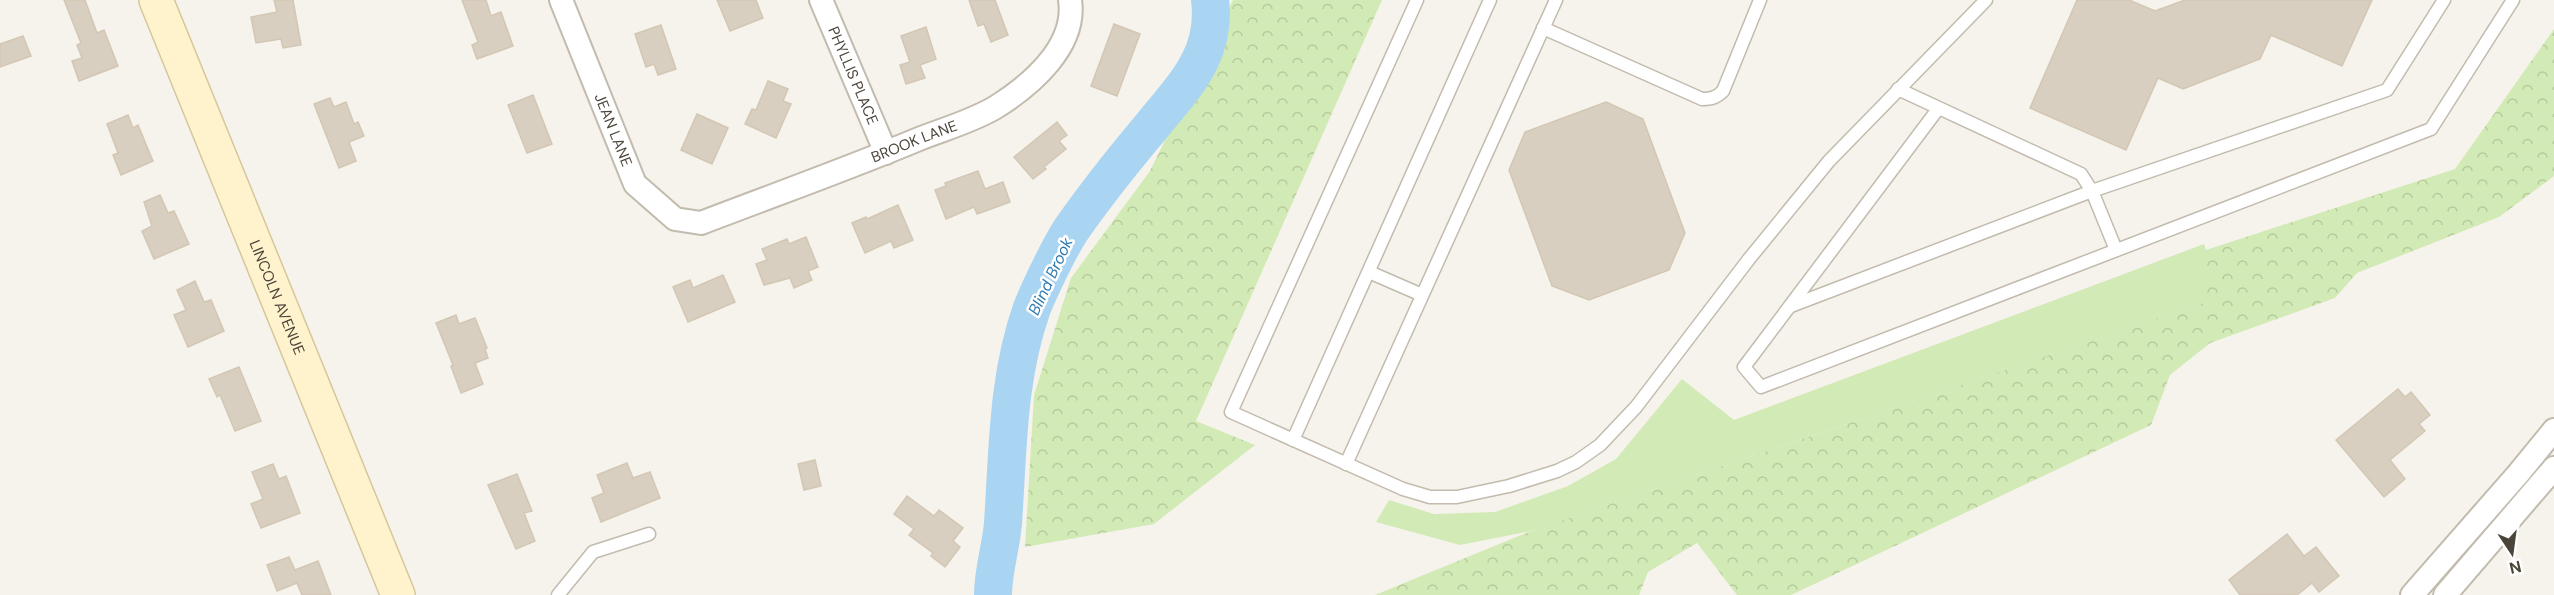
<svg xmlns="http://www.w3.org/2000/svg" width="2554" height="595" font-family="'DM Sans',sans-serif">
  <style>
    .green { fill: #d2eab5 }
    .forest { fill: url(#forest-crowns) }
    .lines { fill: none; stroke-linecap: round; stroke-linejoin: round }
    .river { stroke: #a9d4f2; stroke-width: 38 }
    .building { fill: #d8cfc1; stroke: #d3c7b4; stroke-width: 1.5 }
    .lane-casing { stroke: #c2bbae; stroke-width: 15 }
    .street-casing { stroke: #c2bbae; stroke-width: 26 }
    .secondary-casing { stroke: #d6c79b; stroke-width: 36 }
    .lane { stroke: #fff; stroke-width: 12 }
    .street { stroke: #fff; stroke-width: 22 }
    .secondary { stroke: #fff3cd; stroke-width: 33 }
    .labels { text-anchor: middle; stroke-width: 5; stroke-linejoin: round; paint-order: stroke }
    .street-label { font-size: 15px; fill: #4b4439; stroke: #fff }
    .water-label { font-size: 16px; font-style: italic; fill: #2e7ab2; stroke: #fff }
  </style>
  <defs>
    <pattern id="forest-crowns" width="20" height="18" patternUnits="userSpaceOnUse" patternTransform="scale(1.5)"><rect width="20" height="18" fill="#d2eab5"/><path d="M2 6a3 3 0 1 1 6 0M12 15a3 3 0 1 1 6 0" fill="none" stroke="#b6ca9c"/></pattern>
  </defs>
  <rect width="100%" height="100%" fill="#f6f3ec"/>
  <path class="green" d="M2204,244L2206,250L2207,302L1531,531L1460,545L1376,522L1389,500L1434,514L1495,512L1568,486L1616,459L1682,379L1734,420Z"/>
  <g class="forest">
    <path d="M1233,0H1382L1196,421L1255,445L1154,524L1025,547L1034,395L1071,278L1150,171Z"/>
    <path d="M2554,29V176L2499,217L2357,273L2335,298L2210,343L2170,375L2151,425L1791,595H1737L1697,543L1648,572L1639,595H1375L1531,531L2206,302V250L2455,169Z"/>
  </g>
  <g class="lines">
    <path class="river" d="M993,595C993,570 1001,548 1003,523C1008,451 1007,378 1032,308C1040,288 1061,244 1073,227C1097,193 1124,159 1151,127C1183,87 1217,56 1210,0"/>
  </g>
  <g class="building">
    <path d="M64,0H85L97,33L104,30L118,66L79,81L72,61L82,58L77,45L81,43Z"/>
    <path d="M274,0H293L301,45L283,48L281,39L256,43L251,17L277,12Z"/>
    <path d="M462,0H486L491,16L501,12L513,46L477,59L472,45L478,42Z"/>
    <path d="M717,0H756L763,18L730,31Z"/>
    <path d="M969,0H995L1008,35L991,42L984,24L978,26Z"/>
    <path d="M2077,0H2129L2155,11L2185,0H2372L2342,66L2271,35L2260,59L2183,89L2158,78L2126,150L2030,108Z"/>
    <path d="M1114,24L1140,34L1117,96L1091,86Z"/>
    <path d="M661,25L676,69L658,75L654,64L646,67L635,34Z"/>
    <path d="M926,27L936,59L920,65L925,78L906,84L900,65L910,62L901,36Z"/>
    <path d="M23,36L31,56L0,67V44Z"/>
    <path d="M768,81L788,89L783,101L791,104L776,138L745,124L752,109L756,110Z"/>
    <path d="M533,95L552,144L527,153L508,105Z"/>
    <path d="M330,98L334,107L346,102L354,124L358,122L364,136L349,142L356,161L339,168L314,104Z"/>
    <path d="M1606,102L1643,119L1685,233L1669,270L1589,300L1552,286L1509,170L1525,132Z"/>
    <path d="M697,114L728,128L712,164L681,150Z"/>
    <path d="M128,115L133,128L138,125L153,161L121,175L113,155L118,153L107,124Z"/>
    <path d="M1057,122L1067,135L1059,141L1066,149L1044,167L1046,169L1033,179L1014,157Z"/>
    <path d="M978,171L985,189L1003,182L1010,202L977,214L974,207L946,219L935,190L946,186L945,183Z"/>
    <path d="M160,195L168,213L174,211L189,244L154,259L142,231L152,226L144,202Z"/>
    <path d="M898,205L913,240L894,248L891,241L865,253L852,223L866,217L867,219Z"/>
    <path d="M806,237L818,267L808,271L812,280L794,288L790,278L764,285L756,264L767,260L762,249L787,239L789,244Z"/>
    <path d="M723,275L735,302L688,322L673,287L690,280L693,288Z"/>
    <path d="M195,281L204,302L211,300L224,331L188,347L174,315L186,310L177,290Z"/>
    <path d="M456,315L459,324L475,318L487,348L485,349L488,358L475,363L483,384L461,393L451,366L453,365L436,323Z"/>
    <path d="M239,367L261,421L235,431L220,395L217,397L209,379Z"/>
    <path d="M2398,389L2405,397L2411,392L2430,415L2419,424L2425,431L2390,460L2405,479L2384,497L2336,440Z"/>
    <path d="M815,460L821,486L804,490L798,464Z"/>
    <path d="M627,463L633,478L650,472L660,498L601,522L592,498L604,493L597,475Z"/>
    <path d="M273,464L279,479L286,476L300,513L261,528L251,504L263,499L252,472Z"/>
    <path d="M517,474L532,511L524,513L535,541L516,549L488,485Z"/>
    <path d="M907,496L934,516L939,510L963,528L953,541L960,547L945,567L931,556L933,553L909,535L914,529L894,514Z"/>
    <path d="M2287,534L2304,556L2316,547L2339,576L2319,592L2312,583L2297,595H2240L2229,580Z"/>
    <path d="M289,557L295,570L318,561L331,595H302L297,583L277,591L267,565Z"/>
  </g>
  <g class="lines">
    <defs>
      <g id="lane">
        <path d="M1417,0L1231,412L1403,489L1430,497H1457L1509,486L1557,471L1576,462L1600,445L1636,407L1749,259L1829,161L1986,0"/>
        <path d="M1543,28L1702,99C1711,99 1716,98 1723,91L1760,0"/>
        <path d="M1898,89L2081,174L2092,191L2116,250"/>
        <path d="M1938,109L1744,367L1761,387L2431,129L2513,0"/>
        <path d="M1369,272L1422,295"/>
        <path d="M1791,306L2092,191L2387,90L2444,0"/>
        <path d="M1293,440L1490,0"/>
        <path d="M1346,464L1556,0"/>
        <path d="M558,595L593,552L649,534"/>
      </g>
      <g id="street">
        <path id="s1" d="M561,0L635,184L675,219L701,223C774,195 847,169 919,139C944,129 973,121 996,107C1031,85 1077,46 1070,0"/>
        <path id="s2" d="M821,0L886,153"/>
        <path d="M2412,595L2518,474L2554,430"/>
        <path d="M2445,595L2554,468"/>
      </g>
      <g id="secondary">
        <path id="s3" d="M156,0L398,595"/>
      </g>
    </defs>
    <use href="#lane" class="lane-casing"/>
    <use href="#street" class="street-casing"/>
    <use href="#secondary" class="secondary-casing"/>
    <use href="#lane" class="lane"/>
    <use href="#street" class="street"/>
    <use href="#secondary" class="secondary"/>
  </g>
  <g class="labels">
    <g class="street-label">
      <text dy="5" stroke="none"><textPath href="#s2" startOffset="82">PHYLLIS PLACE</textPath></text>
      <text dy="5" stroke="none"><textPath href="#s1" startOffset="140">JEAN LANE</textPath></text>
      <text dy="5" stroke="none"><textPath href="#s1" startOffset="506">BROOK LANE</textPath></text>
      <text dy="5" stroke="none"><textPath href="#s3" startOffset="321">LINCOLN AVENUE</textPath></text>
    </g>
    <g class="water-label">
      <text transform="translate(1050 276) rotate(-65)" y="6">Blind Brook</text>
    </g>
  </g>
  <g transform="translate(2512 553) rotate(167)" stroke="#ffffff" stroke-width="4.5" paint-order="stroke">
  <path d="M0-4.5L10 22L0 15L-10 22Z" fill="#4b4439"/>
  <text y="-9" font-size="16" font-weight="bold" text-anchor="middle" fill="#4b4439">N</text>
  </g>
</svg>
